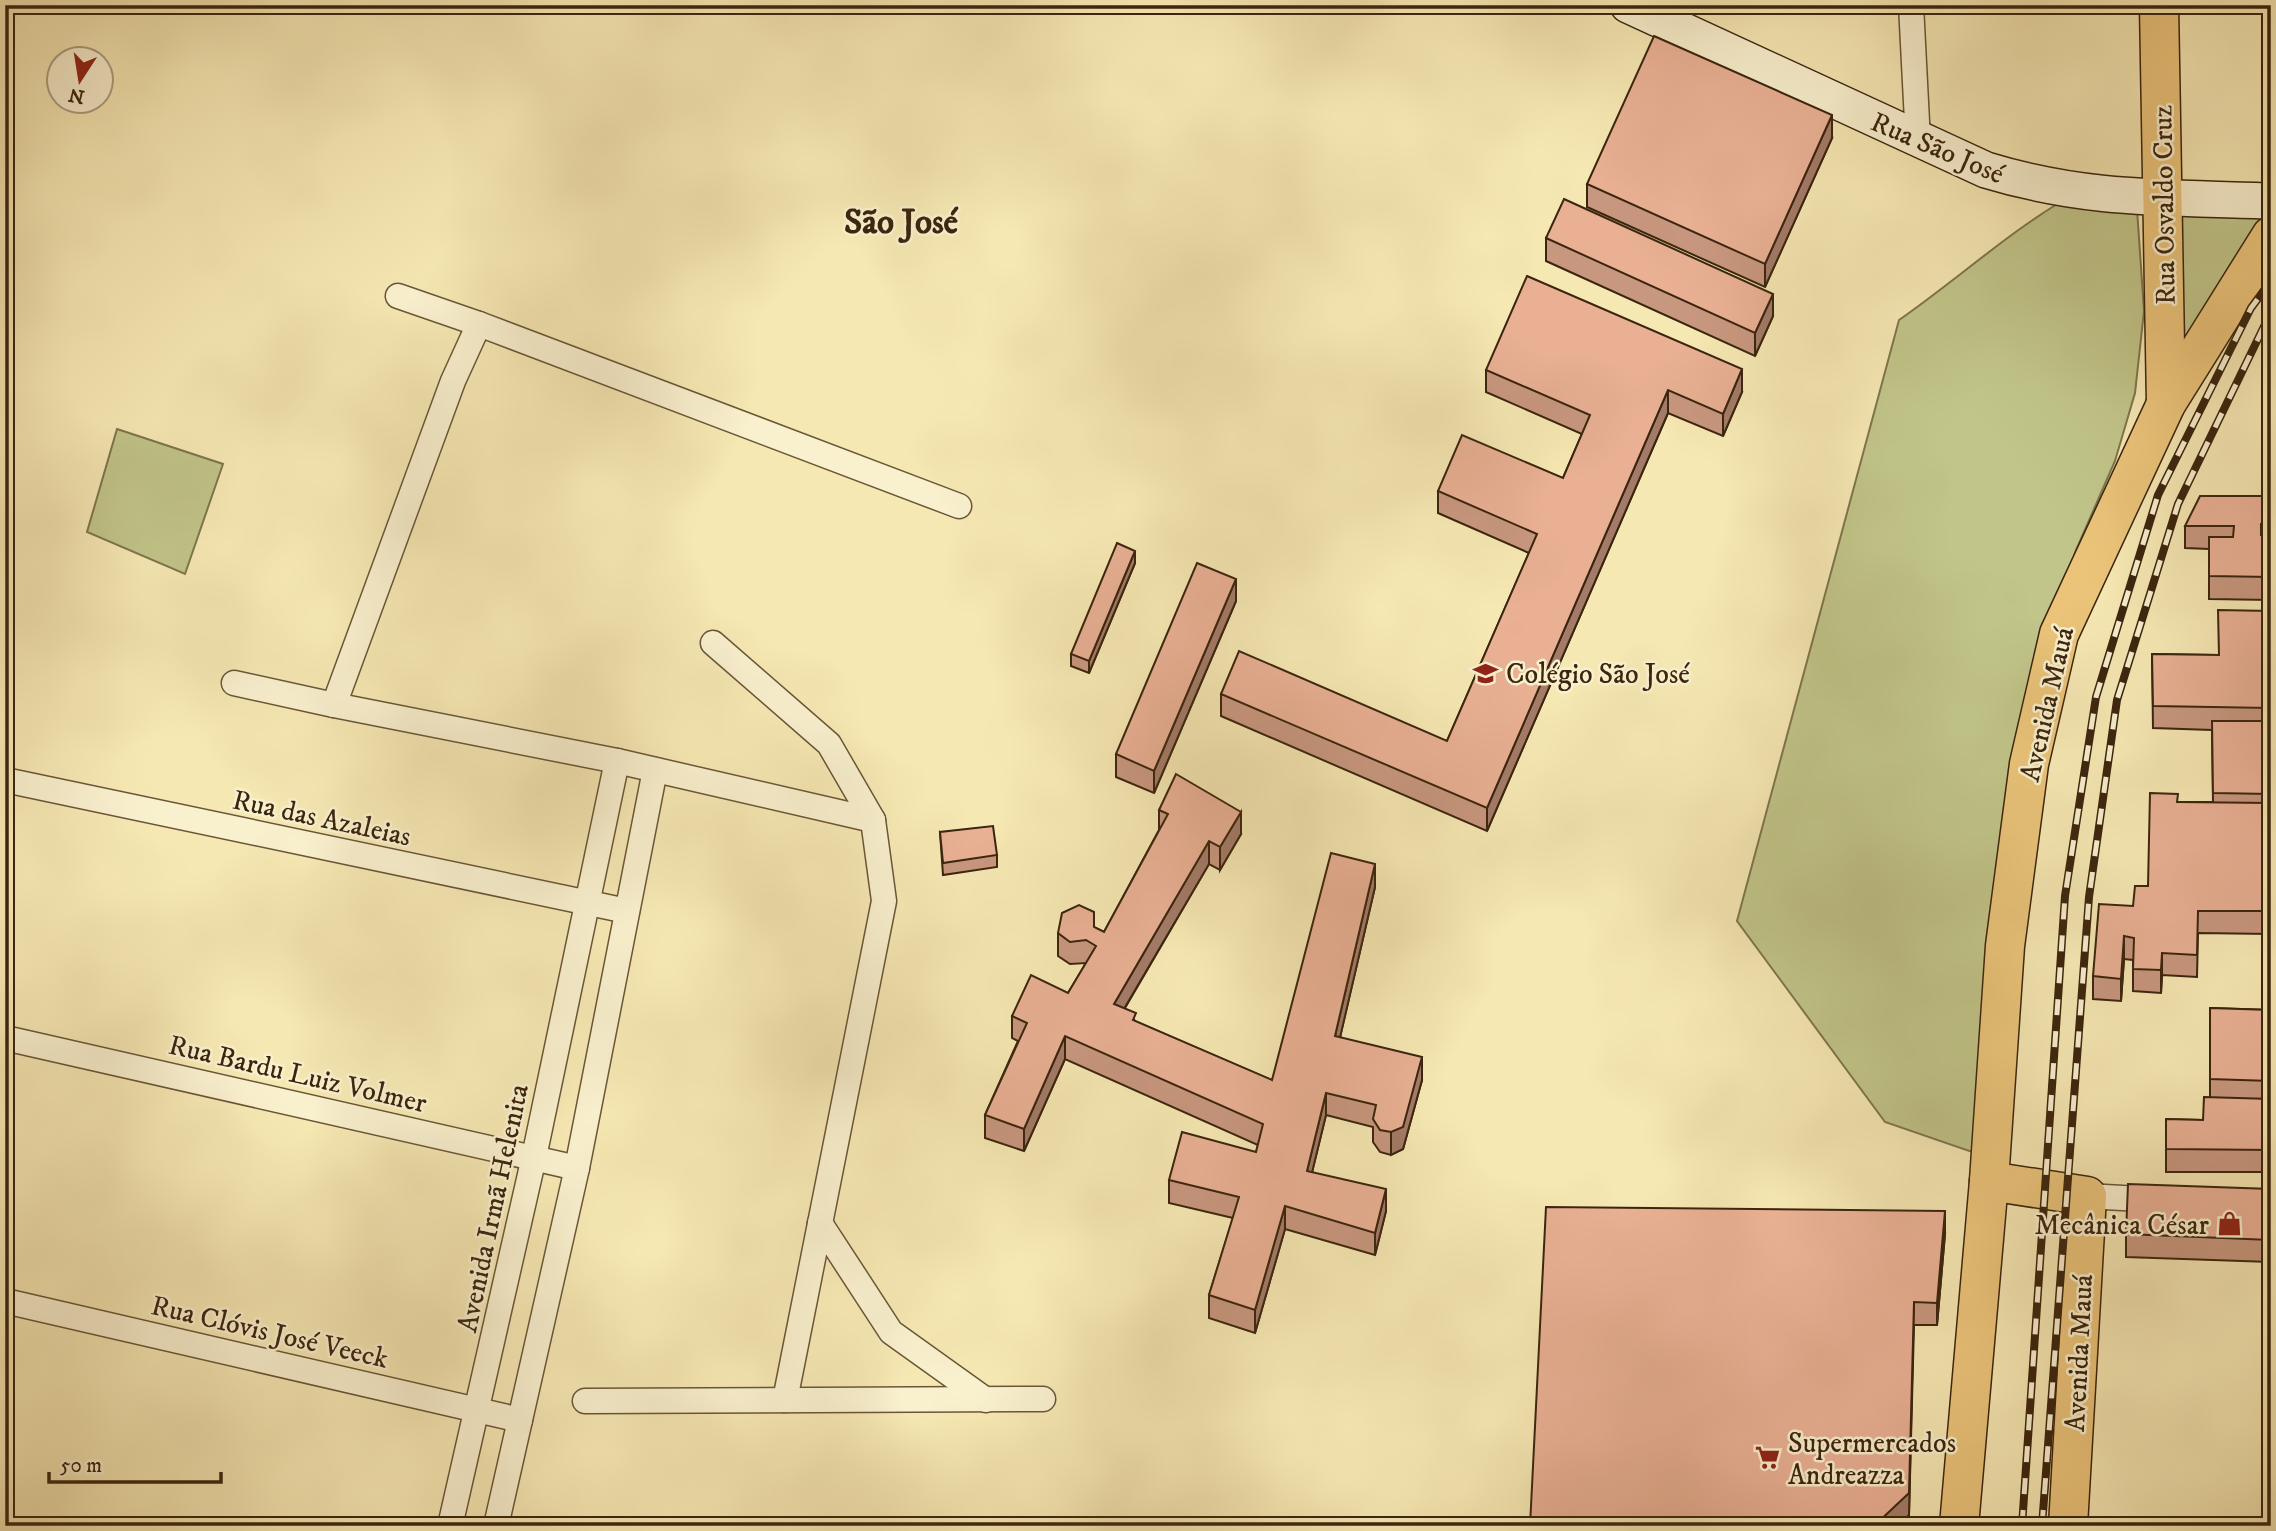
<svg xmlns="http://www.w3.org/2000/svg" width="2276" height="1531" font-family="'IM FELL DW Pica',serif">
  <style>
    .green { fill: #c1c589; stroke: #7e754c; stroke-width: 2 }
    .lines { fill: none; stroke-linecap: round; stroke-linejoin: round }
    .street-casing { stroke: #6a5637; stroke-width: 27 }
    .secondary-casing { stroke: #3b250e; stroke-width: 38 }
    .primary-casing { stroke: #3b250e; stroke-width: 41 }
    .street { stroke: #f9f0ce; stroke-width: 24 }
    .secondary { stroke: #f9f0ce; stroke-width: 35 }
    .primary { stroke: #ebc47a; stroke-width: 38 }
    .rail-casing { stroke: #3b250e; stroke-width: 8 }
    .rail { stroke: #f9f0ce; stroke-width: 5; stroke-dasharray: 16; stroke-linecap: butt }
    .wall { fill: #c8977f; stroke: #3b250e; stroke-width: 2 }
    .shaded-wall { fill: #a37b68; stroke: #3b250e; stroke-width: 2 }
    .building { fill: #e9b094; stroke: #3b250e; stroke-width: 2 }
    .labels { text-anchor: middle; stroke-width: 5; stroke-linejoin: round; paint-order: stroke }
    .street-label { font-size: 28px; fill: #3b250e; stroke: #f9f0ce }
    .poi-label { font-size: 28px; fill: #3b250e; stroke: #f9f0ce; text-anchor: start }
    .district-label { font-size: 35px; font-weight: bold; fill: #3b250e; stroke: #f9f0ce }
  </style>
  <rect width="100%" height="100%" fill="#f6e8b3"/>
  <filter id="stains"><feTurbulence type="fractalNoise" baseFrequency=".00286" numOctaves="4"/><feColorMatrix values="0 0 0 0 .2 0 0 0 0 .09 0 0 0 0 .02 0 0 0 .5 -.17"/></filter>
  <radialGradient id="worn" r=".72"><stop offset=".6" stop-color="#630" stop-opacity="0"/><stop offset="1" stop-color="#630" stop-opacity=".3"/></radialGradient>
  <g class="green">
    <path d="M2074,194L2137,209L2144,311L2135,393L2115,461L2076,550L2051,625L1975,1153L1885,1122L1737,921L1899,320C1958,279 2012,229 2074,194Z"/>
    <path d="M2269,215L2183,345L2180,216Z"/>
    <path d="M117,429L223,464L185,574L87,532Z"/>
  </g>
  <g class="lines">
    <defs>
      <g id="street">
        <path d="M1911,5L1918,141"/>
        <path d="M398,296L479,324"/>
        <path d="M713,643L829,744L873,820L884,901L785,1400"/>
        <path d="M234,683L334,705"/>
        <path d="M5,780L627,911"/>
        <path d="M873,820L617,761L334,705L453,381L479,324L959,506"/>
        <path d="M5,1038L577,1168"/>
        <path d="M2087,1196L2158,1200"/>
        <path d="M820,1223L891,1332L986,1400"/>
        <path d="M5,1301L520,1420"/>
        <path d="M585,1401L1043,1399"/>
        <path d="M450,1526L534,1157L617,761"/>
        <path d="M496,1526L577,1168L655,770"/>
      </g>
      <path id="secondary" d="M1628,5L1986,170C2088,201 2167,197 2271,201"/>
      <g id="primary">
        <path d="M2159,5L2166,404"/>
        <path d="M1989,1181L2087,1196L2068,1526"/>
        <path d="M1959,1526L1989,1181L2005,946L2029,764L2059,634L2166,404L2271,236"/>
      </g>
    </defs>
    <use href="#street" class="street-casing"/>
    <use href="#secondary" class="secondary-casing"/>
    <use href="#primary" class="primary-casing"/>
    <use href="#street" class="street"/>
    <use href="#secondary" class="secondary"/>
    <use href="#primary" class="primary"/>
    <defs>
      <g id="rail">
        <path d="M2022,1526L2065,896L2096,697L2158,495L2251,308L2271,281"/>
        <path d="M2042,1526L2089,897L2117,700L2178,504L2271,312"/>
      </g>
    </defs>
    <use href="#rail" class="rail-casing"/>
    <use href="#rail" class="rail"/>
  </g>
  <g class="wall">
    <path d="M1832,138L1765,287L1587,207V184Z"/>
    <path d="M1546,238L1773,316L1755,356L1546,261Z"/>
    <path d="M1486,370L1742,392L1723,436L1668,413L1487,831L1221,716V694L1447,741L1529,553L1438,513V491L1563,478L1582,434L1486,392Z"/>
    <path d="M2271,496V600L2209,599V549L2185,548V526Z"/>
    <path d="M1135,563L1089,673L1071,666V654Z"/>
    <path d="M1236,601L1154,793L1116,777V754Z"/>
    <path d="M2271,611V934L2198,933L2197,977L2162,975L2161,993L2133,991V960L2124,959L2121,1001L2093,999V976L2133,906L2148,886L2178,802H2213L2212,730L2153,728L2152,654L2218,655Z"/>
    <path d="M1159,810L1241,834L1220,870L1209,864L1125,1008L1136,1022L1272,1080L1375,887L1340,1037L1422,1080L1403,1149L1391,1155L1380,1152L1373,1142V1127L1326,1115L1312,1172L1386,1211L1375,1255L1285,1229L1255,1333L1209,1318V1295L1233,1218L1169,1203V1180L1256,1152L1258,1145L1065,1059L1024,1151L985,1138V1115L1018,1041L1012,1038V1016L1068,993L1086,963L1070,964L1058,956V933L1094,927L1104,932L1159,830Z"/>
    <path d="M940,832L997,855V867L943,875Z"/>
    <path d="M2210,1008L2271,1010V1172H2166V1119L2203,1120L2210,1097Z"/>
    <path d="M2271,1189V1249L2270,1262L2126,1257V1234Z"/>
    <path d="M1945,1234L1937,1325H1914L1909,1515L1898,1526H1530Z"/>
  </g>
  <g class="shaded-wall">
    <path d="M1832,115V138L1765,287V264Z"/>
    <path d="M1773,294V316L1755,356V333Z"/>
    <path d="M1742,369V392L1723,436V414Z"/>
    <path d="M1668,390V413L1487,831V808Z"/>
    <path d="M1135,551V563L1089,673V661Z"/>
    <path d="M1236,579V601L1154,793V771Z"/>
    <path d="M1241,812V834L1220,870V847Z"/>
    <path d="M1209,841V864L1114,1026V1004Z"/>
    <path d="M1375,864V887L1335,1059V1036Z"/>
    <path d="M2124,936V959L2121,1001V979Z"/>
    <path d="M2162,953V975L2161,993V970Z"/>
    <path d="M1065,1036V1059L1024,1151V1129Z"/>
    <path d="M1422,1057V1080L1403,1149L1391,1155V1132Z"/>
    <path d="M1326,1093V1115L1307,1193V1171Z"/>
    <path d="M1386,1189V1211L1375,1255V1233Z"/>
    <path d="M1285,1206V1229L1255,1333V1310Z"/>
    <path d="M1945,1211V1234L1937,1325V1303Z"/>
    <path d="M1914,1302L1909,1515L1898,1526H1874Z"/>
  </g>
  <g class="building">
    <path d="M1654,36L1832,115L1765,264L1587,184Z"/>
    <path d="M1564,199L1773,294L1755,333L1546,238Z"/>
    <path d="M1527,276L1742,369L1723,414L1668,390L1487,808L1221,694L1239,651L1447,741L1537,534L1438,491L1462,435L1563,478L1590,415L1486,370Z"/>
    <path d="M2200,496H2271V524H2261V535H2271V577L2209,576V537H2233L2234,526H2185Z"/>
    <path d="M1117,543L1135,551L1089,661L1071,654Z"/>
    <path d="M1197,563L1236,579L1154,771L1116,754Z"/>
    <path d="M2218,610L2271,611V708L2153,706L2152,654L2219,655Z"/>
    <path d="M2212,721H2271V794L2213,793Z"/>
    <path d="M1176,774L1241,812L1220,847L1209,841L1114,1004L1136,1013L1133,1020L1272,1080L1331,853L1375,864L1335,1036L1422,1057L1403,1127L1391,1132L1380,1130L1373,1119L1376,1105L1326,1093L1307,1171L1386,1189L1375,1233L1285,1206L1255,1310L1209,1295L1239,1197L1169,1180L1182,1132L1256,1152L1263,1124L1065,1036L1024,1129L985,1115L1027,1023L1012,1016L1031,975L1068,993L1096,946L1086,940L1070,942L1058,933L1062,913L1079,905L1094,912V927L1104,932L1168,814L1159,810Z"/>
    <path d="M2150,793L2178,794L2177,802L2271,803V911H2198L2197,955L2162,953L2161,970L2133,969L2134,938L2124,936L2121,979L2093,976L2099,904L2133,906L2135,886H2148Z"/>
    <path d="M993,826L997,855L943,863L940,832Z"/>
    <path d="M2210,1008L2271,1010V1081L2210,1079Z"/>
    <path d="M2204,1097L2271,1099V1150L2166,1149V1119L2203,1120Z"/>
    <path d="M2128,1184L2271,1189V1226L2270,1240L2126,1234Z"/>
    <path d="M1546,1207L1945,1211L1937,1303L1914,1302L1909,1493L1874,1526H1530Z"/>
  </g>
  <defs>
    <symbol id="school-bare" viewBox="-9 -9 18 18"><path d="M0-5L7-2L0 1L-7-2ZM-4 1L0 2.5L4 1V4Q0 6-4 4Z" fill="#8f2418" stroke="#f9f0ce" stroke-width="2.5" paint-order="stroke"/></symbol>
    <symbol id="shop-bare" viewBox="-9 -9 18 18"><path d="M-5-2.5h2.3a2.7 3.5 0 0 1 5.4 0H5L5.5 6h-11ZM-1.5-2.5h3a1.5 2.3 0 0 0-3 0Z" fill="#8f2418" stroke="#f9f0ce" stroke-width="2.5" paint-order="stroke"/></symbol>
    <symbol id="supermarket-bare" viewBox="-9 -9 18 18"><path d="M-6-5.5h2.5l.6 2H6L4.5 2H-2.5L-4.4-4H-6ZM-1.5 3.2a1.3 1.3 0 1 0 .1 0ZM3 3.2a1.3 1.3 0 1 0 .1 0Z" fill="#8f2418" stroke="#f9f0ce" stroke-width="2.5" paint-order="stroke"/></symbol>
  </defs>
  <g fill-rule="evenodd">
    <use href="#school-bare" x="1468" y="656" width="35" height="35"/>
    <use href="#shop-bare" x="2212" y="1206" width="35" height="35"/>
    <use href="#supermarket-bare" x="1750" y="1440" width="35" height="35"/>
  </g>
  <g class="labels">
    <g class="street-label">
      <text transform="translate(1938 147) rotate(23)" y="10">Rua São José</text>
      <text transform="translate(2163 205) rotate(-91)" y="10">Rua Osvaldo Cruz</text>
      <text transform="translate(2046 704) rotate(-77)" y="10">Avenida Mauá</text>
      <text transform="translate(322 817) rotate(12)" y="10">Rua das Azaleias</text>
      <text transform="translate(298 1073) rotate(13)" y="10">Rua Bardu Luiz Volmer</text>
      <text transform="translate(492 1208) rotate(-78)" y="10">Avenida Irmã Helenita</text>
      <text transform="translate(270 1331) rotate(13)" y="10">Rua Clóvis José Veeck</text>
      <text transform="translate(2078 1353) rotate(-87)" y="10">Avenida Mauá</text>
    </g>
    <g class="poi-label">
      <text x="1506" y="683">Colégio São José</text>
      <text x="2209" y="1234" text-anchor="end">Mecânica César</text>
      <text x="1788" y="1452">Supermercados<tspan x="1788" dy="32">Andreazza</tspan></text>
    </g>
    <g class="district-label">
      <text x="901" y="233">São José</text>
    </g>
  </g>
  <rect width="2276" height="1531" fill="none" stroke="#f6e8b3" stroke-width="28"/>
  <rect x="7" y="7" width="2262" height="1517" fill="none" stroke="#3b250e" stroke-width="3.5"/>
  <rect x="14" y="14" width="2248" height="1503" fill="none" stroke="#3b250e" stroke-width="2"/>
  <g transform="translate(80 80) rotate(192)"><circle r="33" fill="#f9f0ce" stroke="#ad9f81" stroke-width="2"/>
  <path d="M0-5L12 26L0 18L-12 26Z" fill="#8f2418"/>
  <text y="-10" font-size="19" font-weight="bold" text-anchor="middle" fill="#3b250e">N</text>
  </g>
  <path d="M49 1472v10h172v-10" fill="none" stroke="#3b250e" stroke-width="3.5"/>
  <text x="60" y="1472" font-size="21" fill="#3b250e" stroke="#f9f0ce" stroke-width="5" paint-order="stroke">50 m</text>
  <rect width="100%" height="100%" filter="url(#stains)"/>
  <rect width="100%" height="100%" fill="url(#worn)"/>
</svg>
